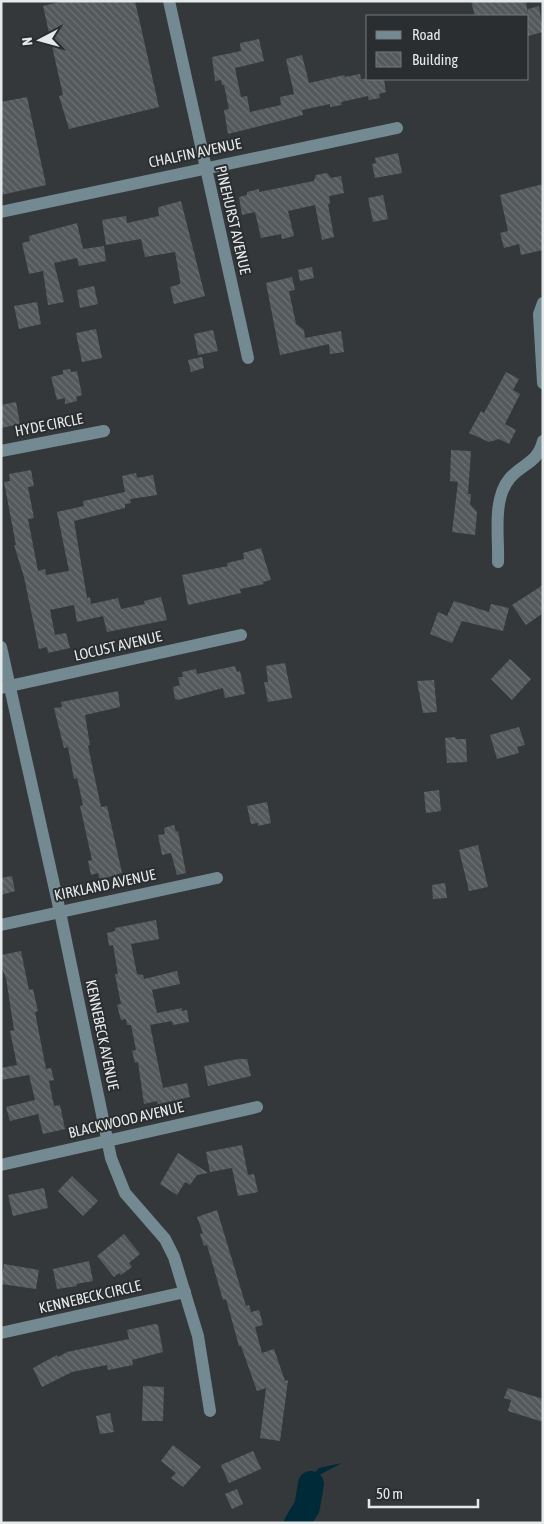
<svg xmlns="http://www.w3.org/2000/svg" width="544" height="1524" font-family="'Asap Condensed',sans-serif">
  <style>
    .water { fill: #002a38 }
    .lines { fill: none; stroke-linecap: round; stroke-linejoin: round }
    .river { stroke: #002a38; stroke-width: 26 }
    .building { fill: url(#building-back-hatch) }
    .minor { stroke: #748a93; stroke-width: 12 }
    .labels { text-anchor: middle; stroke-width: 4; stroke-linejoin: round; paint-order: stroke }
    .street-label { font-size: 15px; fill: #e6e9ea; stroke: #2a2e30 }
  </style>
  <defs>
    <pattern id="building-back-hatch" width="6" height="6" patternUnits="userSpaceOnUse" patternTransform="scale(1.25)"><rect width="6" height="6" fill="#54595b"/><path d="M-1 5l2 2M0 0l6 6M5-1l2 2" fill="none" stroke="#6d7173"/></pattern>
  </defs>
  <rect width="100%" height="100%" fill="#34383a"/>
  <path class="water" d="M342,1463L321,1474L316,1479L298,1523H289L311,1476L319,1468Z"/>
  <g class="lines">
    <path class="river" d="M297,1523L307,1507L311,1484"/>
  </g>
  <g class="building">
    <path d="M64,1H135L159,107L69,129L59,96L63,95L43,6Z"/>
    <path d="M471,1H526L528,13V9L539,6L543,32L528,36V16H475Z"/>
    <path d="M259,39L264,61L235,68L241,97L247,96L250,112L281,105L280,97L294,94L286,59L302,55L309,83L344,75L345,77L360,74L361,79H384L386,92L379,94L380,98L369,100L368,96L341,102L342,105L330,107V104L302,110L303,115L228,134L224,110L229,109L224,85H222L221,80L215,81L212,57L241,51L240,43Z"/>
    <path d="M27,97L46,185L1,195V102Z"/>
    <path d="M398,153L402,173L375,178L372,164L376,163L375,158Z"/>
    <path d="M327,173L331,178L341,176L344,193L329,196L330,204H328L334,237L322,240L315,205L288,211L294,236L282,239L281,234L261,238L255,212L242,215L239,197L247,195V192L259,189V192L314,181L316,175Z"/>
    <path d="M543,184V250L521,255L519,244L504,248L500,233L508,231L500,195Z"/>
    <path d="M383,195L388,219L373,222L368,198Z"/>
    <path d="M181,201L205,296L174,304L170,287L180,284V280L175,252L145,257L141,239L106,245L102,220L126,216L127,223L159,216L158,208L159,207Z"/>
    <path d="M77,223L83,249L104,246L106,261L79,266L77,258L54,263L64,302L48,305L43,271L29,274L22,243L30,241L29,236Z"/>
    <path d="M312,267L314,278L300,281L298,270Z"/>
    <path d="M292,277L295,290L289,291L296,324L304,330L305,338L341,331L344,352L330,354L329,344L280,355L266,283Z"/>
    <path d="M94,286L98,304L80,308L77,290Z"/>
    <path d="M37,302L41,324L19,329L14,306Z"/>
    <path d="M96,329L102,358L82,362L76,333Z"/>
    <path d="M213,330L218,351L198,355L194,334Z"/>
    <path d="M202,357L204,368L191,372L188,360Z"/>
    <path d="M70,369L71,372L77,371L82,395L76,397L77,401L65,404V398L57,400L51,377L63,374V370Z"/>
    <path d="M506,372L519,379L513,390L520,394L505,424L516,430L509,444L499,439L489,442L469,433L481,411L484,413Z"/>
    <path d="M16,402L20,424L1,428V405Z"/>
    <path d="M451,450L471,451L468,494H471L470,504L477,512L475,535L452,532L458,482L450,481Z"/>
    <path d="M31,470L34,486L28,487L34,518L28,519L38,571L45,569L46,575L69,571L57,512L84,506L83,501L125,492L122,476L136,473L137,478L153,475L157,495L130,499L131,503L125,504V508L74,521L87,598L90,597L91,604L118,598L121,609L145,604L144,601L161,597L167,620L107,632L103,616L77,622L74,605L50,610L55,635L66,633L70,648L48,653L47,647L39,649L24,577L14,545H16L4,482L10,481L9,474Z"/>
    <path d="M261,548L271,580L263,582L264,584L240,589L241,593L188,605L182,575L228,566L227,563L244,559L243,553Z"/>
    <path d="M543,585V613L526,625L512,605Z"/>
    <path d="M454,601L489,612L491,604L509,608L503,631L462,621L452,643L430,634L438,612L447,616Z"/>
    <path d="M510,659L531,679L512,700L491,679Z"/>
    <path d="M285,663L292,698L268,702L264,682H268L266,666Z"/>
    <path d="M235,666L237,672L240,671L245,694L225,698L223,688L178,700L175,699L173,687L180,685L178,677H183L182,672L196,669L197,674Z"/>
    <path d="M434,680L437,712L423,713L417,681Z"/>
    <path d="M118,691L120,707L85,715L90,745L88,746L101,807L107,806L122,873L102,879L99,878L98,873L91,875L88,861L92,860L80,806L83,805L77,778L74,779L68,747L64,748L54,708L62,707L61,702Z"/>
    <path d="M519,727L525,745L517,747L519,753L497,759L490,735Z"/>
    <path d="M455,737L456,739H466L467,762L447,763L445,738Z"/>
    <path d="M439,790L441,811L426,813L424,792Z"/>
    <path d="M267,802L271,823L258,826V823L251,824L247,806Z"/>
    <path d="M174,825L176,832L178,831L186,873L177,875L171,853L162,855L158,835L165,834L164,828Z"/>
    <path d="M478,845L488,887L469,891L459,850Z"/>
    <path d="M12,876L15,891L1,895V878Z"/>
    <path d="M445,883L447,898L433,899L432,885Z"/>
    <path d="M156,920L159,939L131,944L137,974L143,975L144,979L177,971L180,984L152,990L157,1013L182,1008V1011L187,1010L189,1022L173,1025L172,1021L150,1025L163,1088L187,1083L190,1097L158,1104L157,1101L144,1104L138,1062L135,1063L132,1051L136,1050L131,1025H127L126,1019L121,1020L117,1005L121,1004L115,974H118L113,945L109,946L107,933L115,931V928Z"/>
    <path d="M21,951L29,990L33,989L38,1011L35,1012L46,1069L51,1068L54,1080L49,1081L54,1106L60,1105L65,1129L43,1134L38,1114L10,1121L6,1107L35,1100L29,1075L1,1080V1068L17,1065L10,1031L14,1030L6,978L1,966V955Z"/>
    <path d="M238,1059H247L251,1076L208,1086L204,1066Z"/>
    <path d="M242,1145L248,1175L254,1174L258,1192L238,1196L232,1168L210,1172L206,1152Z"/>
    <path d="M178,1153L208,1173L197,1175L190,1185L185,1182L177,1195L160,1184Z"/>
    <path d="M72,1176L98,1201L83,1216L58,1191Z"/>
    <path d="M44,1188L48,1208L13,1216L8,1195Z"/>
    <path d="M217,1210L246,1306L249,1305L251,1312L259,1310L263,1325L255,1327L262,1353L274,1349L285,1381L288,1380L280,1441L260,1438L266,1388L257,1391L241,1346H239L226,1299L223,1300L207,1245L204,1246L200,1234L203,1233L197,1217Z"/>
    <path d="M124,1234L140,1254L129,1263L132,1267L121,1275L119,1273L114,1277L97,1256Z"/>
    <path d="M89,1261L93,1281L76,1284L77,1286L57,1289L53,1269Z"/>
    <path d="M4,1264L39,1270L36,1289L1,1284Z"/>
    <path d="M155,1324L158,1325L163,1352L132,1360L133,1365L108,1370L107,1365L72,1372L42,1387L33,1368L57,1355L58,1357L67,1352L129,1339L127,1330Z"/>
    <path d="M143,1386L164,1387L163,1421H142Z"/>
    <path d="M508,1388L543,1399V1422L508,1411L511,1400L504,1398Z"/>
    <path d="M110,1413L114,1432L100,1434L96,1416Z"/>
    <path d="M173,1445L201,1467L183,1487L171,1478L176,1473L161,1461Z"/>
    <path d="M253,1451L261,1469L229,1483L221,1465Z"/>
    <path d="M237,1489L243,1504L232,1509L225,1494Z"/>
  </g>
  <g class="lines">
    <g class="minor">
      <path d="M169,1L248,358"/>
      <path d="M1,212L397,128"/>
      <path d="M543,303L539,314L543,383"/>
      <path d="M1,451L104,431"/>
      <path d="M498,562C499,536 492,499 510,478C523,463 537,464 543,441"/>
      <path d="M1,647L60,912L111,1158L125,1193L165,1239L174,1257L198,1336L210,1411"/>
      <path d="M1,688L241,635"/>
      <path d="M1,925L217,878"/>
      <path d="M1,1165L257,1107"/>
      <path d="M1,1333L185,1292"/>
    </g>
  </g>
  <g class="labels">
    <g class="street-label">
      <text transform="translate(195 153) rotate(-12)" y="5">CHALFIN AVENUE</text>
      <text transform="translate(233 220) rotate(77)" y="5">PINEHURST AVENUE</text>
      <text transform="translate(49 425) rotate(-11)" y="5">HYDE CIRCLE</text>
      <text transform="translate(118 646) rotate(-13)" y="5">LOCUST AVENUE</text>
      <text transform="translate(105 885) rotate(-12)" y="5">KIRKLAND AVENUE</text>
      <text transform="translate(102 1035) rotate(78)" y="5">KENNEBECK AVENUE</text>
      <text transform="translate(126 1120) rotate(-13)" y="5">BLACKWOOD AVENUE</text>
      <text transform="translate(90 1297) rotate(-13)" y="5">KENNEBECK CIRCLE</text>
    </g>
  </g>
  <rect width="544" height="1524" fill="none" stroke="#e6e9ea" stroke-width="5"/>
  <rect x="366" y="15" width="162" height="65" fill="#2a2e30" stroke="#75797a"/>
  <rect x="376" y="31" width="25" height="8" fill="#748a93" stroke="#75797a"/>
  <text x="412" y="40" font-size="15" fill="#e6e9ea">Road</text>
  <rect x="376" y="52" width="25" height="15" fill="url(#building-back-hatch)" stroke="#75797a"/>
  <text x="412" y="65" font-size="15" fill="#e6e9ea">Building</text>
  <g transform="translate(40 40) rotate(264)" stroke="#2a2e30" stroke-width="4" paint-order="stroke">
  <path d="M0-4L9 19L0 12L-9 19Z" fill="#e6e9ea"/>
  <text y="-8" font-size="14" font-weight="bold" text-anchor="middle" fill="#e6e9ea">N</text>
  </g>
  <path d="M369 1499v8h109v-8" fill="none" stroke="#e6e9ea" stroke-width="2.5"/>
  <text x="376" y="1499" font-size="15" fill="#e6e9ea" stroke="#2a2e30" stroke-width="4" paint-order="stroke">50 m</text>
</svg>
